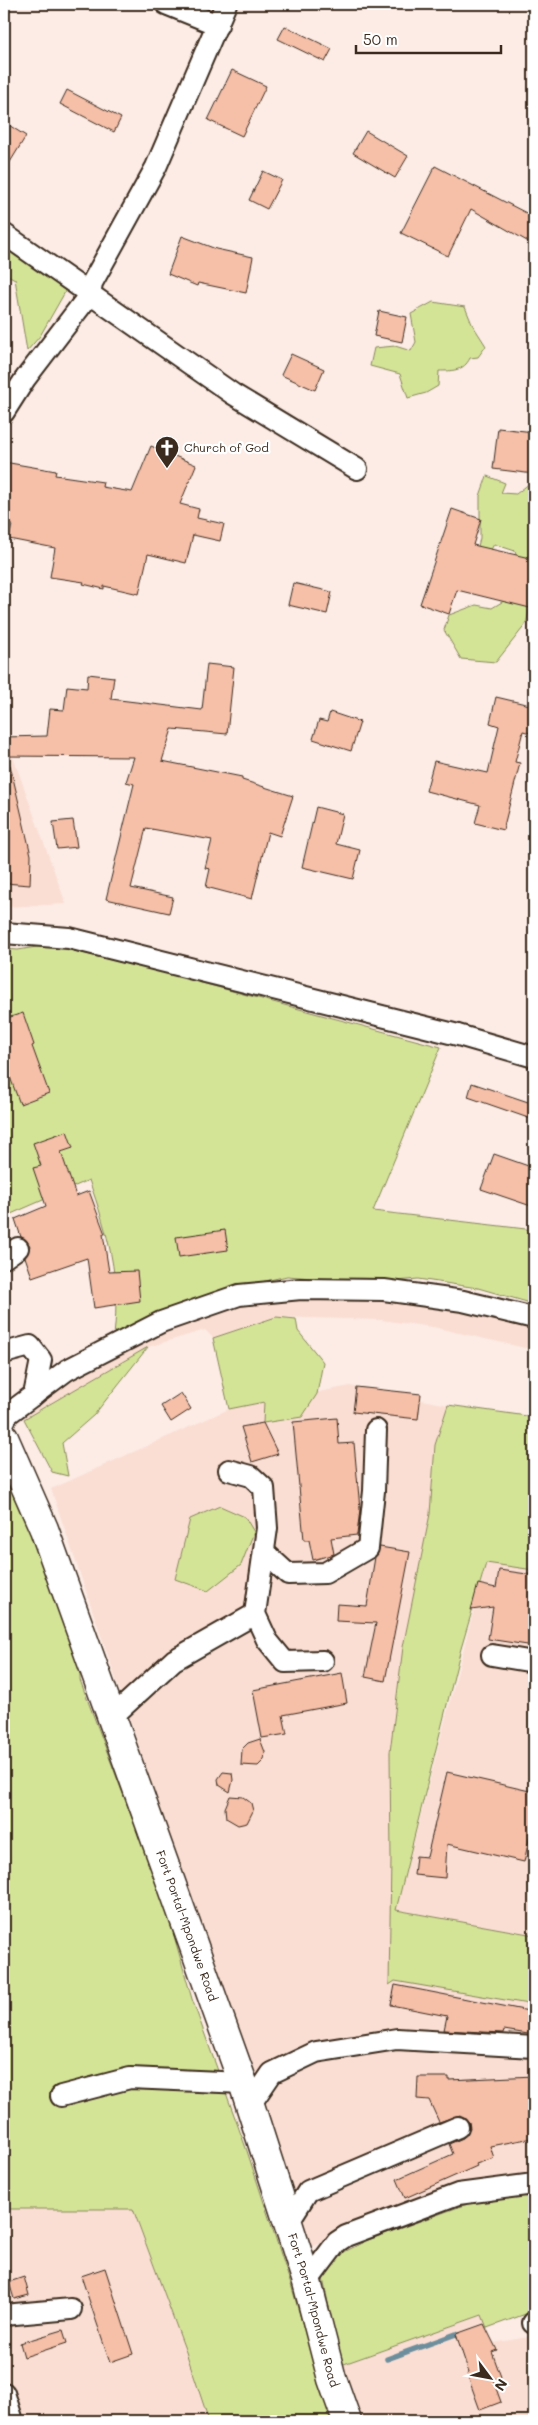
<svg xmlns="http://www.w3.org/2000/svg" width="538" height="2425" font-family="Mali,sans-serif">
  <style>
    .built { fill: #faded3 }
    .green { fill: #d4e497; stroke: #88875a }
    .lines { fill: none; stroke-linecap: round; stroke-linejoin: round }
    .stream { stroke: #6d8e9c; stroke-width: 5.5 }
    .building { fill: #f5bfa8; stroke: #3b2a1e }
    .minor-casing { stroke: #3b2a1e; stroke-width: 24 }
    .highway-casing { stroke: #3b2a1e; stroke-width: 31 }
    .minor { stroke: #fff; stroke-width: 20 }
    .highway { stroke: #fff; stroke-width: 28 }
    .labels { text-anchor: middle; stroke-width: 4.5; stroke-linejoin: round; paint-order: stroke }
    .poi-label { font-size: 12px; fill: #3b2a1e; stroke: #fff; text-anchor: start }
    .street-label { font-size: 12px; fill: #3b2a1e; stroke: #fff }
  </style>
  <rect width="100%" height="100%" fill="#fcece5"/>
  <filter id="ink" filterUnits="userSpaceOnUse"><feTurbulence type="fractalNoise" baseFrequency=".02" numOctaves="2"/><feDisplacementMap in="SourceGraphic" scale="10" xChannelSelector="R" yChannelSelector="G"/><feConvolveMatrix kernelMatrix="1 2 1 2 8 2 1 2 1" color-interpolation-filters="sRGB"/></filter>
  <g filter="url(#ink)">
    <g class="built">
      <path d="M4,732L66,904L4,907Z"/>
      <path d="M391,1292L534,1319V1350L433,1327L381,1320L276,1317L213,1338L205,1330L148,1347L59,1414L58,1399L24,1419L22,1413L81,1370L163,1328L244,1300Z"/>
      <path d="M350,1386L448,1405L435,1445L431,1514L390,1752L395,1981L534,2005V2177L439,2201L310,2247L51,1489L229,1409Z"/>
      <path d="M486,1562L534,1570V1935L396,1910Z"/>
      <path d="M4,2209H133L186,2352L209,2421H4Z"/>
      <path d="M483,2315L493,2343L534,2336V2421H361L341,2365Z"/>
    </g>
    <g class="green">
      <path d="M4,232L58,271L65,292L40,336L27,351L15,279L4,273Z"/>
      <path d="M433,302L465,307L472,324L486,346L478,357L470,358C464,371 452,371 439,371L438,386L426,393L408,398L400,374L370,366L374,348L395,346L411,351L416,342L411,314Z"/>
      <path d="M487,476L505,483L501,493L516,494L534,480V590L526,624L496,662L461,659L444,630L449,615L476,605L492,608L507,599L521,572L515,551L494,544L485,561L473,568L480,538V496Z"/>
      <path d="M49,945L161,972L441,1047L373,1211L534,1230V1304L478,1288L418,1279L375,1283L287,1276L227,1290L114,1335C121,1277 108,1234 89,1180L4,1217V949L18,950Z"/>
      <path d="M276,1317L296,1319L298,1331L323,1362L317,1394L302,1417L263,1423L264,1402L229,1409L213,1338Z"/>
      <path d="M148,1347L94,1415L62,1443L68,1476L52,1472L24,1419Z"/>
      <path d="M448,1405L534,1417V1570L486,1563L460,1652L396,1910L534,1935V2005L395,1981L389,1985L391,1860L390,1752L403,1647L430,1514L435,1445Z"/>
      <path d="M4,1449L80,1660V1680L166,1908L192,1999L247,2151L292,2288L331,2421H209L186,2352L133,2209H4Z"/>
      <path d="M220,1506L245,1517L254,1532L241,1565L208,1591L175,1579L190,1519Z"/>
      <path d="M534,2187V2311L487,2328L482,2315L341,2365L320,2264L368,2240L464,2205Z"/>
    </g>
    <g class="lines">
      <path class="stream" d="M387,2359L456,2334"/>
    </g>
    <g class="building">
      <path d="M285,26L332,49L325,62L278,39Z"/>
      <path d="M232,70L266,86L242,136L208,120Z"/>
      <path d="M67,90L121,118L114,132L60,104Z"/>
      <path d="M4,122L26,136L4,172Z"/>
      <path d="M366,131L408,156L395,178L353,153Z"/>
      <path d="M435,166L534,217V245L471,209L448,256L401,233Z"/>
      <path d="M263,171L282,180L267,209L249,200Z"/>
      <path d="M182,236L216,249L253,257L246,293L198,283L197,286L168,274Z"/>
      <path d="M379,311L407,317L402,342L374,336Z"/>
      <path d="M291,354L324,369L315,390L281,375Z"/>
      <path d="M498,428L534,432V474L493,469Z"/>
      <path d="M151,446L196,465L180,504L199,509L197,518L224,524L220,541L193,535L186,563L148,554L139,594L104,586V589L83,584L84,582L50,577L55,548L9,539L12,525L4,524V462L56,471L55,475L103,482L102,487L132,492Z"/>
      <path d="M452,509L481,519L473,545L534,559V609L457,590L449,614L420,604Z"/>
      <path d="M293,583L332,592L327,614L288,605Z"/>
      <path d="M207,664L234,667L227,734L172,729L162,761L242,777V780L293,796L280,836L268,832L252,899L206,887L210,869L205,868L212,840L146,828L131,888L173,897L169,913L106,899L134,784L126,782L134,757L4,756V737L47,736L50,709L64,710L67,686L87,688L88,674L114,677L111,699L202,710Z"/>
      <path d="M496,697L534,706V734L523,731L515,762L520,763L503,830L475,823L480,805L426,791L434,761L488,773L499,726L490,723Z"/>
      <path d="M330,712L360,722L351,751L313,739L319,720L327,722Z"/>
      <path d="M4,765H10L31,855L30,885L4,883V862H9L4,839Z"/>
      <path d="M316,807L343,814L336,844L360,850L353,879L302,867Z"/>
      <path d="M73,820L77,847L57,849L53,822Z"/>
      <path d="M23,1013L34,1045L32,1046L49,1093L20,1104L4,1061V1019Z"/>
      <path d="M472,1083L534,1104V1120L468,1097Z"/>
      <path d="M67,1131L73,1148L61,1152L76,1196L89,1191L105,1234H103L109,1272L137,1271L140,1301L94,1308L87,1258L32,1277L25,1257L30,1246L27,1241L21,1237L15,1219L46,1206L33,1168L41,1166L33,1143Z"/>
      <path d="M494,1154L534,1168V1207L481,1189Z"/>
      <path d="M225,1230L228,1250L179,1257L176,1237Z"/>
      <path d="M356,1387L421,1394L418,1419L353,1412Z"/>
      <path d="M181,1393L191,1409L171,1422L161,1406Z"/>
      <path d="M337,1418L339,1444L354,1443L360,1509L357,1535L331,1538L334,1554L313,1560L309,1540H304L293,1422Z"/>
      <path d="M263,1423L278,1454L252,1462L241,1427Z"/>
      <path d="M380,1547L410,1552L385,1681L365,1677L376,1623L336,1621L337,1604L367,1606L375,1557Z"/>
      <path d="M499,1570L534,1575V1646L488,1639L493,1607L471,1610L478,1584L496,1588Z"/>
      <path d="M342,1673L347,1703L283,1715L287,1734L262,1738L253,1690Z"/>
      <path d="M260,1739L265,1752L264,1760L258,1766L241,1765L242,1749L248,1743Z"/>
      <path d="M223,1772L232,1773L233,1780L230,1792L219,1785L218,1779Z"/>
      <path d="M447,1772L534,1792V1817L524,1862L447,1844L445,1878L414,1875L416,1856L427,1857Z"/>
      <path d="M230,1796L243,1797L251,1803L253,1811L247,1823L238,1825L226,1818L225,1808Z"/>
      <path d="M395,1985L534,2012V2035L504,2030L503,2033L444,2030L447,2016L391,2005Z"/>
      <path d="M534,2076L532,2138L490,2146L494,2158L476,2164L477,2166L405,2198L397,2179L453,2154L449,2144L463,2138L470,2128L469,2122L460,2115L439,2122L429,2100L417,2099L418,2077H449V2080Z"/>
      <path d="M105,2268L133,2354L110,2362L81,2276Z"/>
      <path d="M24,2277L29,2295L14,2299L9,2282Z"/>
      <path d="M484,2324L497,2350L492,2352L501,2377L493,2380L501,2402L480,2410L467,2374L469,2373L456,2334Z"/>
      <path d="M63,2330L67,2343L24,2357L20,2343Z"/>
    </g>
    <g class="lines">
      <defs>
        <g id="minor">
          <path d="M166,4L218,25"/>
          <path d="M4,234L233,394L357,469"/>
          <path d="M4,412L25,379L90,294L92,283L156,167L226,4"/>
          <path d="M4,933L69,938L458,1035L534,1057"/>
          <path d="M4,1258L18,1248"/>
          <path d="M4,1353L30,1346L41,1360L34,1395"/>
          <path d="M4,1422L8,1414L67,1370L161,1322L239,1295L301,1289L384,1290L463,1301L534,1318"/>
          <path d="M229,1470L251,1476L264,1488L267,1528L255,1614L267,1640L285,1662L323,1661"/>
          <path d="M264,1552L288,1574L325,1573L368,1548L374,1491L376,1430"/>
          <path d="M492,1655L534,1662"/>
          <path d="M112,1717L174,1660L255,1614"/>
          <path d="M61,2096L130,2078L243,2083"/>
          <path d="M250,2105L272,2073L316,2052L397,2039L534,2047"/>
          <path d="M287,2224L308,2191L458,2127"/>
          <path d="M307,2282L337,2242L346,2236L458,2194L534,2184"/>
          <path d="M4,2315L71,2309"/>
          <path d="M533,2323L534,2322"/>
          <path d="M4,2393L13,2421"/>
        </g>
        <g id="highway">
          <path id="s1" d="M4,1438L44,1529L243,2083L307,2282L332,2379L347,2421"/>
        </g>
      </defs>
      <use href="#minor" class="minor-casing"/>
      <use href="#highway" class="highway-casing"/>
      <use href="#minor" class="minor"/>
      <use href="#highway" class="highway"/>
    </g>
  </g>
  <defs>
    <symbol id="church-pin" viewBox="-11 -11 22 30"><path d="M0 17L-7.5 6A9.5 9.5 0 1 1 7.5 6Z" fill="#3b2a1e" stroke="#fff"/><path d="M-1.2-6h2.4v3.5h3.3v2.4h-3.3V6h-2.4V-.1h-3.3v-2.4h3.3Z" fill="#fff"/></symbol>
  </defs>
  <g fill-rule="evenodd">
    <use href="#church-pin" x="153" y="434" width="28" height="38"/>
  </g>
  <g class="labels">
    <g class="poi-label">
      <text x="184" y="452">Church of God</text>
    </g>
    <g class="street-label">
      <text dy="4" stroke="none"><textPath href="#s1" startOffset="521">Fort Portal-Mpondwe Road</textPath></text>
      <text dy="4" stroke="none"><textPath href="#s1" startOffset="926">Fort Portal-Mpondwe Road</textPath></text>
    </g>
  </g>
  <rect width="538" height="2425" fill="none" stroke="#fff" stroke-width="20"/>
  <rect x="10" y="10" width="518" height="2405" fill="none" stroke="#3b2a1e" stroke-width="2" filter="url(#ink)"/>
  <g transform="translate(490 2378) rotate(122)" stroke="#ffffff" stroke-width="4" paint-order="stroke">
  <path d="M0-4L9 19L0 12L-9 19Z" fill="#3b2a1e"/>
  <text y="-8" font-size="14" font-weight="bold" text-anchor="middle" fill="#3b2a1e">N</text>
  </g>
  <path d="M356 45v8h145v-8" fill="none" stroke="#3b2a1e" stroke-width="2.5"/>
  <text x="363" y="45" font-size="15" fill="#3b2a1e" stroke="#ffffff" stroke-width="4" paint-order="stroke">50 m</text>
</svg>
